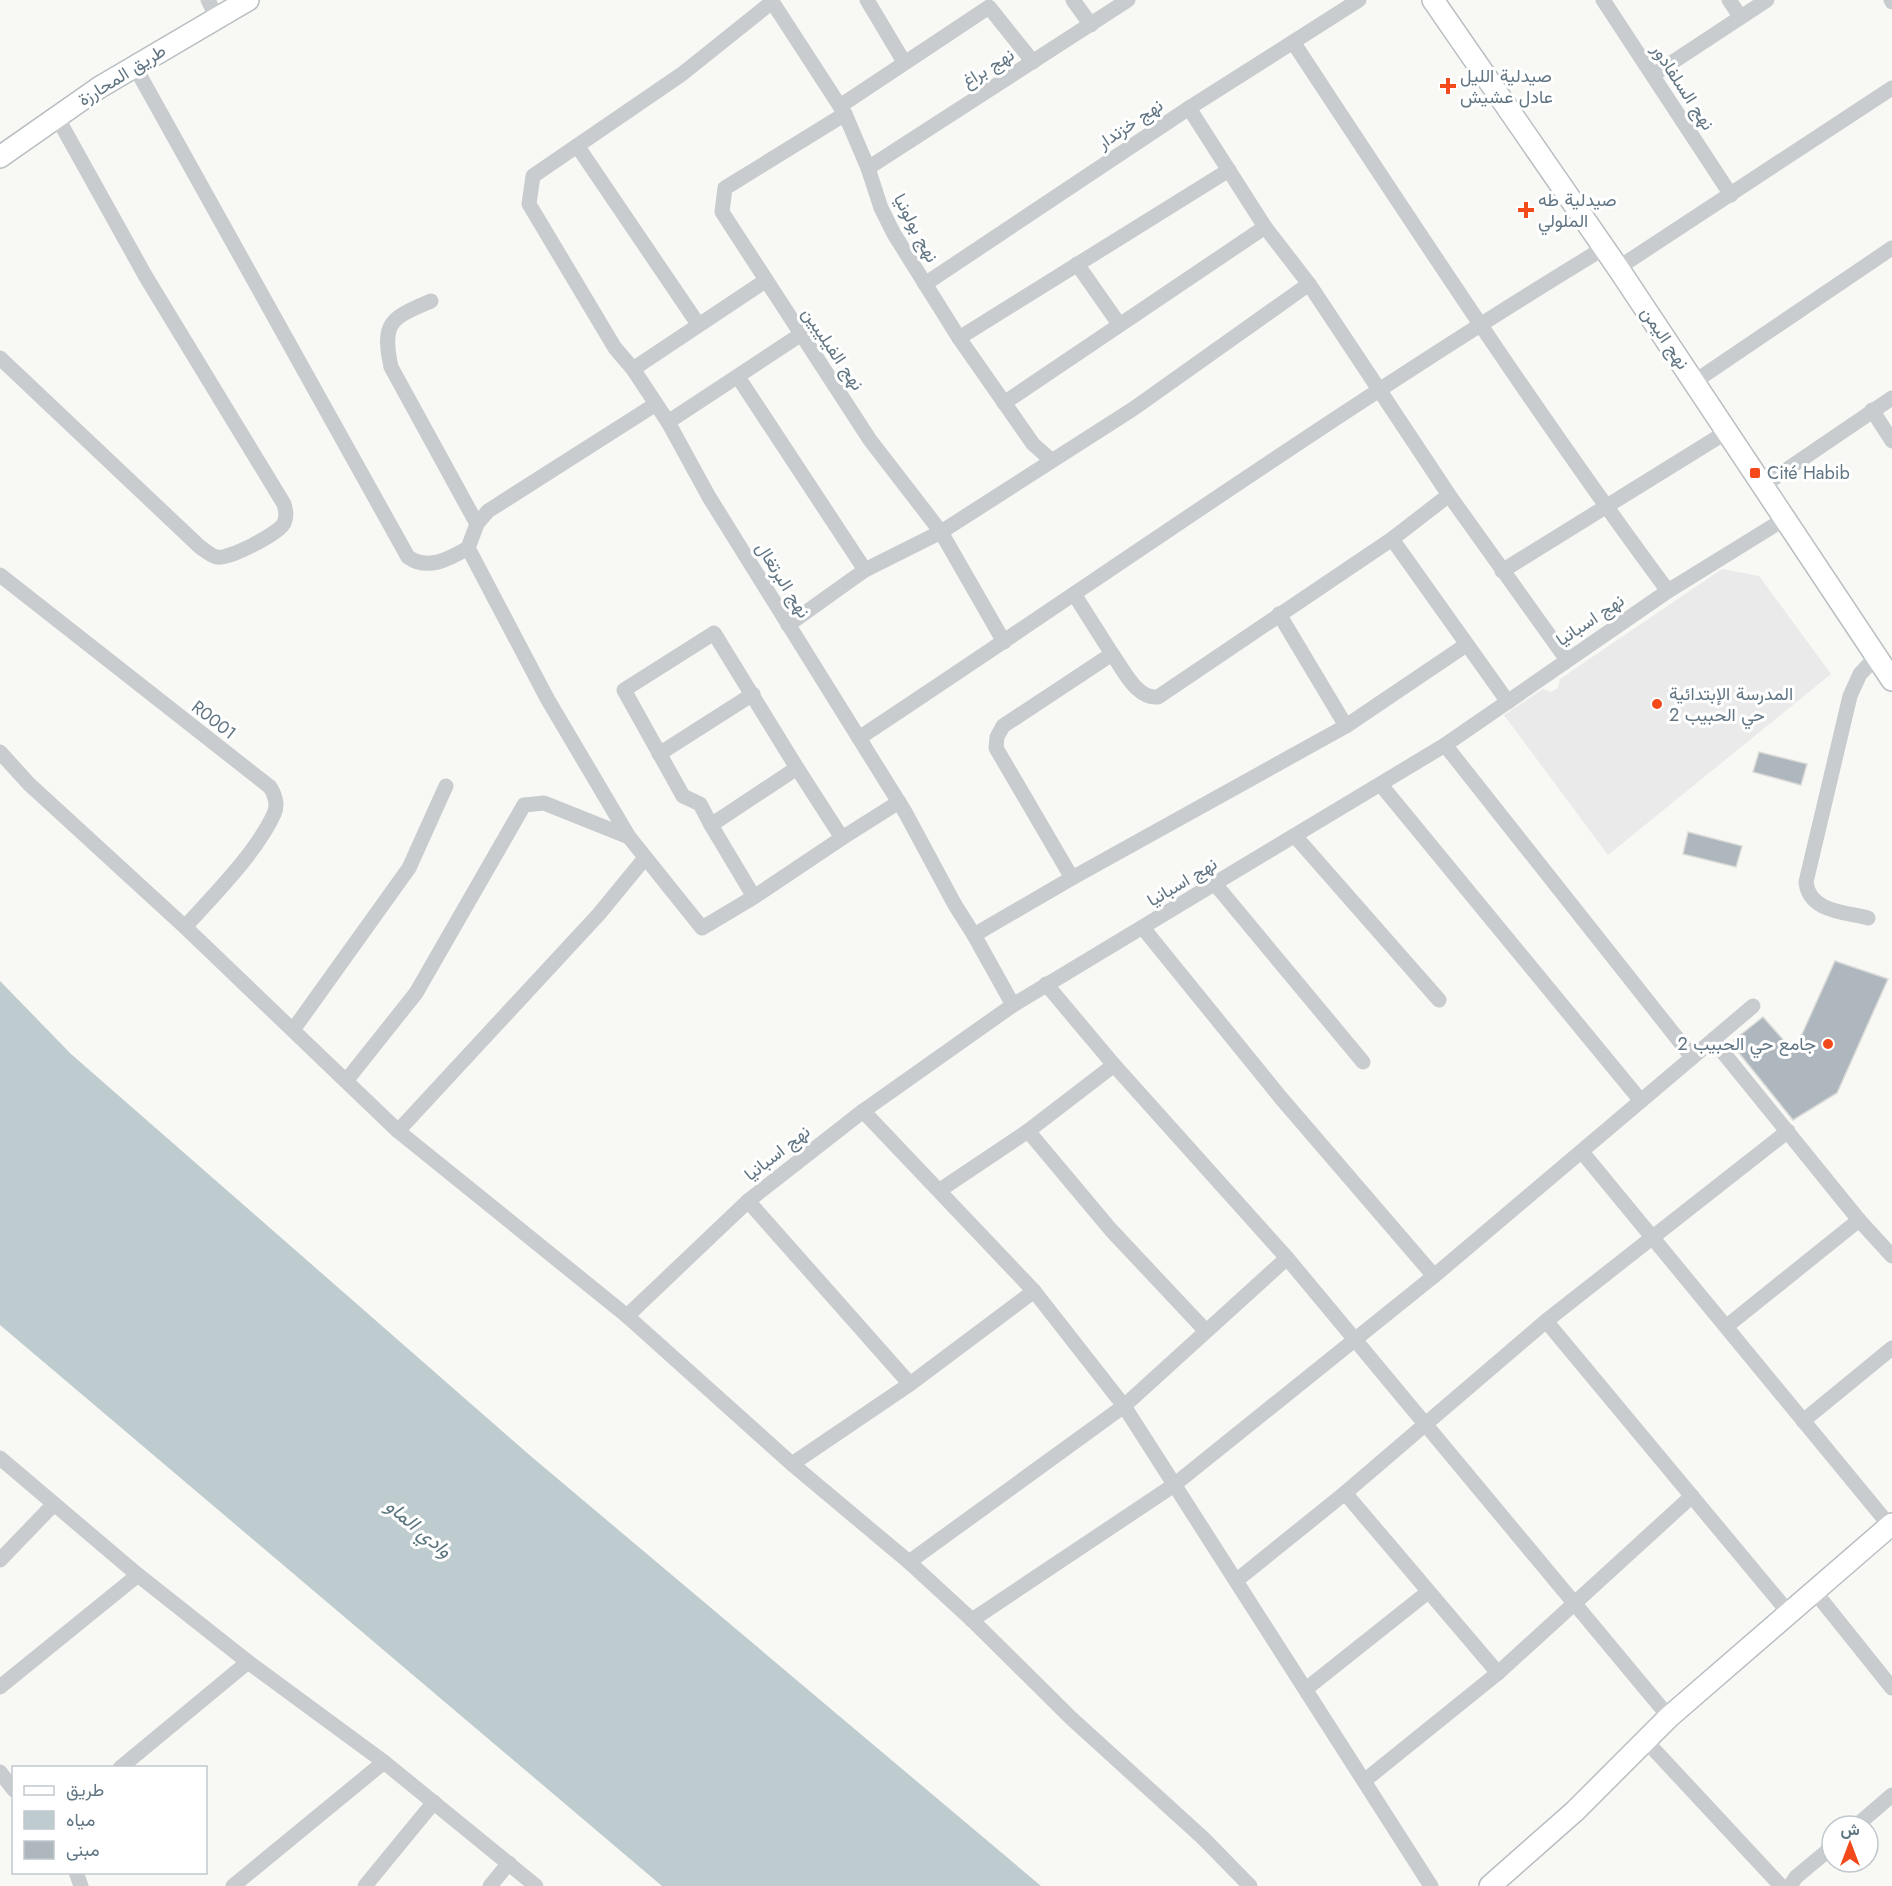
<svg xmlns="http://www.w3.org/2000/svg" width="1892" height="1886" font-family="Jost,Vazirmatn,sans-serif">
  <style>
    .built { fill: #e9eae9 }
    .water { fill: #becbcf }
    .building { fill: #aeb7bd; stroke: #dadad8; stroke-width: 1.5 }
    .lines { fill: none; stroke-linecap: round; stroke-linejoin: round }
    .secondary-casing { stroke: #b8bec2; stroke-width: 24 }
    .street { stroke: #c8cccf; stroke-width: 15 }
    .secondary { stroke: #fff; stroke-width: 21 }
    .poi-dot { fill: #f3491b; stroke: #fff; stroke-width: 2 }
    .labels { text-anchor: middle; stroke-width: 6; stroke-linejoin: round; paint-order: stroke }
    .street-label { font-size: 18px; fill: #617583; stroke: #fff }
    .poi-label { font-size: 18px; fill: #617583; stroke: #fff; text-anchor: start }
    .water-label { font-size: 20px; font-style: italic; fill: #5b757e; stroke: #fff }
  </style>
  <rect width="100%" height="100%" fill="#f8f8f5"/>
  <path class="built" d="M1722,569L1759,576L1831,674L1608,855L1504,715L1543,689L1551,692L1558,688L1560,679Z"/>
  <path class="water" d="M0,981L71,1054L533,1458L1041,1886H662L0,1325Z"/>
  <g class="building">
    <path d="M1759,752L1807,764L1801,785L1753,772Z"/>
    <path d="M1688,832L1742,846L1736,867L1683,854Z"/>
    <path d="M1835,961L1888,979L1837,1093L1793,1120L1735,1048L1734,1040L1763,1017L1794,1052Z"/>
  </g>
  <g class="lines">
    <defs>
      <g id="secondary">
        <path d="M1433,0L1618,268L1892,680"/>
        <path d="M0,157L100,87L248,0"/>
        <path d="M1490,1886L1575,1811L1669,1717L1892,1524"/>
      </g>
    </defs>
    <use href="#secondary" class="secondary-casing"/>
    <g class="street">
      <path d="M208,0L217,18"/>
      <path d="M771,0L845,114L868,168L881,208L894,234L959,338L1033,444L1051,460"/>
      <path d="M867,0L904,62"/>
      <path d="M1073,0L1091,25"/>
      <path d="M1603,0L1731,195"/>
      <path d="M1729,0L1740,16"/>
      <path d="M1891,0L1892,2"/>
      <path d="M772,2L682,74L533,176L529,204L615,348L633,369L668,422L709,497L905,812L955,905L974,935L1013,1005"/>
      <path d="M1293,42C1415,227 1536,413 1668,591"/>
      <path d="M135,67L408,557C428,571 449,559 468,548"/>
      <path d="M1653,75L1767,0"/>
      <path d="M840,106L989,7L1033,62"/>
      <path d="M1189,108L1265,227L1309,284L1449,495L1567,660"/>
      <path d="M845,114L725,188L722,212L870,440L941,532L1004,642"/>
      <path d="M578,147L698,324"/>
      <path d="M868,168L1128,0"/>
      <path d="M1077,264L1119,324"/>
      <path d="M1618,268L1892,88"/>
      <path d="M925,284L1189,108L1359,0"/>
      <path d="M431,301C392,318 381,321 391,367L477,524"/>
      <path d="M959,338L1229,170"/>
      <path d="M0,358L200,547C205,550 211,556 217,557C228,560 280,533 284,523C287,516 286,511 284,504L146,277L57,117"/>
      <path d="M633,369L765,281"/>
      <path d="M738,377L865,570"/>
      <path d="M1694,382L1892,248"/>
      <path d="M1004,403L1265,227"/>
      <path d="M656,404L488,511L477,524L468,548L548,700L629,837L702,928L754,897L711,825L797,768L842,838L754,897"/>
      <path d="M1872,410L1892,441"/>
      <path d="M668,422L800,335"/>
      <path d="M1764,485L1892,398"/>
      <path d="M1392,539L1508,702"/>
      <path d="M1502,571L1728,431"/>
      <path d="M0,575L270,787C275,795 278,805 274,814C256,853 214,895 185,927"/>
      <path d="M1279,614L1346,726"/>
      <path d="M788,625L865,570L941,532L1133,409L1309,284"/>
      <path d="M1112,654C1124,670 1136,699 1158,697L1392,539L1449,495"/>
      <path d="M859,738C1107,574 1350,402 1604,248"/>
      <path d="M1445,745L1692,1057"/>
      <path d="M0,752L29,784L185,927L398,1131L627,1316L792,1464L909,1562L972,1620L1071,1718L1203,1838L1250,1886"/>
      <path d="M659,754L753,694"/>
      <path d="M1381,785L1641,1101"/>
      <path d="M711,825L700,804L683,796L624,690L714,633L797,768"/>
      <path d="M1295,836L1439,1000"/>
      <path d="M842,838L899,802"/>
      <path d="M1072,878L1346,726L1466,645"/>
      <path d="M1215,884L1363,1062"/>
      <path d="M1868,918C1845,912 1809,912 1806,882L1850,696L1860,674L1876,657"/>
      <path d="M1143,928L1281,1098L1434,1276"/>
      <path d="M974,935L1072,878L996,748L997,737L1003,726L1112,654L1074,594"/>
      <path d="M1046,984L1114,1065L1287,1258L1669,1717"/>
      <path d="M293,1030L409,868L446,786"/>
      <path d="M1713,1040L1859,1220L1892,1256"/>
      <path d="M346,1081L416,993L524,805L544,803L629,837"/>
      <path d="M863,1111L1034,1291L1124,1406L1431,1886"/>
      <path d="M398,1131L599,914L645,858"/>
      <path d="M1028,1131L1111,1230L1205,1330"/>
      <path d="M1582,1152L1890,1526"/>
      <path d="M940,1190L1028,1131L1114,1065"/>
      <path d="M748,1201L910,1384"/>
      <path d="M627,1316L748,1201L863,1111L1013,1005L1445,745L1668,591L1786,518"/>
      <path d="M1546,1321L1789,1613"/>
      <path d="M1727,1326L1859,1220"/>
      <path d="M1803,1421L1892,1348"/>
      <path d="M0,1458L138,1575L248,1662L384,1762L536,1886"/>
      <path d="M792,1464L910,1384L1034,1291"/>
      <path d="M1345,1493L1498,1673"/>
      <path d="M0,1560L54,1504"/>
      <path d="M909,1562L1124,1406L1287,1258"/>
      <path d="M1237,1580L1345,1493L1546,1321L1788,1131"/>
      <path d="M1815,1592L1892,1688"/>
      <path d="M972,1620L1174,1485L1434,1276L1753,1006"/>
      <path d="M0,1687L138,1575"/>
      <path d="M1306,1689L1428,1592"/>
      <path d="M1647,1742L1781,1886"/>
      <path d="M120,1768L248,1662"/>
      <path d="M0,1772L14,1790"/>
      <path d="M1364,1781L1498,1673L1692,1496"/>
      <path d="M1856,1826L1892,1795"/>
      <path d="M76,1872L81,1886"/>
      <path d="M233,1886L384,1762"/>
      <path d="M365,1886L434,1802"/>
      <path d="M490,1886L509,1863"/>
      <path d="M1790,1886L1796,1877L1832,1847"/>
    </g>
    <use href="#secondary" class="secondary"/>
  </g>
  <g class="poi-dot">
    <path d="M1445 77h6v6h6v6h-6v6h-6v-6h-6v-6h6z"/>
    <path d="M1523 201h6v6h6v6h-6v6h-6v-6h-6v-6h6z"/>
    <rect x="1749" y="467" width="12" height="12" rx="3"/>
    <circle cx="1657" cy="704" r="6"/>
    <circle cx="1828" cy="1044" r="6"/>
  </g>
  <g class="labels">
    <g class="street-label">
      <text transform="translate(988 68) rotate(-32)" y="6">نهج براغ</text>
      <text transform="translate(122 75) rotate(-32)" y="6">طريق المحارزة</text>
      <text transform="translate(1683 87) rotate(57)" y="6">نهج السلفادور</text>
      <text transform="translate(1130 124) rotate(-34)" y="6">نهج خزندار</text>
      <text transform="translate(916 228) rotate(62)" y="6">نهج بولونيا</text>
      <text transform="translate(1665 338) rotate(56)" y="6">نهج اليمن</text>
      <text transform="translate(833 349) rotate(56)" y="6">نهج الفيليبين</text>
      <text transform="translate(783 580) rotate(58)" y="6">نهج البرتغال</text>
      <text transform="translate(1590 620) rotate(-34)" y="6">نهج اسبانيا</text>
      <text transform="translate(214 720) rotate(38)" y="6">R0001</text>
      <text transform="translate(1182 882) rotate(-31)" y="6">نهج اسبانيا</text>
      <text transform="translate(777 1153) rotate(-38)" y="6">نهج اسبانيا</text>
    </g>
    <g class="poi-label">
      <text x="1460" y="82">صيدلية الليل<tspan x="1460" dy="21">عادل عشيش</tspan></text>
      <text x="1538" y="206">صيدلية طه<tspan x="1538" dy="21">الملولي</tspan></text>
      <text x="1767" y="479">Cité Habib</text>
      <text x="1669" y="700">المدرسة الإبتدائية<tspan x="1669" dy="21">حي الحبيب 2</tspan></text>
      <text x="1816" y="1050" text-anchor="end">جامع حي الحبيب 2</text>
    </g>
    <g class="water-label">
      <text transform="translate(419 1528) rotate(40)" y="7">وادي الماو</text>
    </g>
  </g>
  <rect x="12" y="1766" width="195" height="108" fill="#ffffff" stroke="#c0c8cd" stroke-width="1.5"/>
  <rect x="24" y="1786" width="30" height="9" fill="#ffffff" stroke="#c0c8cd" stroke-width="1.5"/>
  <text x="66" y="1796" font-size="18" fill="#617583">طريق</text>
  <rect x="24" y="1811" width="30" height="18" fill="#becbcf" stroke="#c0c8cd" stroke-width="1.5"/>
  <text x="66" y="1826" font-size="18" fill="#617583">مياه</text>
  <rect x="24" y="1841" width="30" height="18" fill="#aeb7bd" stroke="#c0c8cd" stroke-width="1.5"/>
  <text x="66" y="1856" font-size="18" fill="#617583">مبنى</text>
  <g transform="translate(1850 1844)"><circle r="28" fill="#ffffff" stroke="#c0c8cd" stroke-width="1.5"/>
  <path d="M0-4.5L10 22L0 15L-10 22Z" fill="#f3491b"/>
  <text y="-9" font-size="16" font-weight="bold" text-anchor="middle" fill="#617583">ش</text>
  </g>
</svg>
